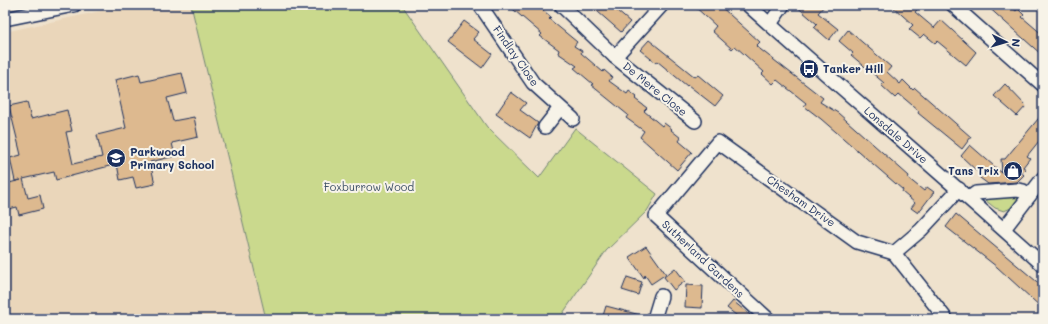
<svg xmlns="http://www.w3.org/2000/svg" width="1048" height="324" font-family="Mali,sans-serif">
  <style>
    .built { fill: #ead6ba }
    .green { fill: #cad98d; stroke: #728476 }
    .building { fill: #ddb98f; stroke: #1b2f5e }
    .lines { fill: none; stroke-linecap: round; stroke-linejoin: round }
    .minor-casing { stroke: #1b2f5e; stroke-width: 16 }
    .minor { stroke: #f7f3e8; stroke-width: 13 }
    .labels { text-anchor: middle; stroke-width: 4; stroke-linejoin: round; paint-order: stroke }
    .street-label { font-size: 11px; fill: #1b2f5e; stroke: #f7f3e8 }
    .poi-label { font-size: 11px; font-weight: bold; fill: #1b2f5e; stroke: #f7f3e8; text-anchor: start }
    .park-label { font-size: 11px; fill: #3e5167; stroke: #f7f3e8 }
  </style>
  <rect width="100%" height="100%" fill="#efe2cd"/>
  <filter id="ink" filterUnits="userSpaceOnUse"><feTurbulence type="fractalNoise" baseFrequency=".025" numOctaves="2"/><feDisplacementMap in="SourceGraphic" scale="8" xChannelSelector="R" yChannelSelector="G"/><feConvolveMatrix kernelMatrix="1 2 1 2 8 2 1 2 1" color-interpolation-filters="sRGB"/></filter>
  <g filter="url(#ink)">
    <path class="built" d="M128,5H191L266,319H12L5,284V32Z"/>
    <g class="green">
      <path d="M191,5H402L487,127L539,178L575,128L657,194L647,211L606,251L559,319H266Z"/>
      <path d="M1015,193L1020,197L1011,208L1004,211L995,208L980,196Z"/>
    </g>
    <g class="building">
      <path d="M508,5H537L551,17L549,19L577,42L574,46L582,51L581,53L603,72L604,70L612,77L609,81L627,94L629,91L637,97L635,99L647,108L644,111L662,126L664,123L672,129L671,130L681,138L679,141L692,152L677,170L640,137L644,131L626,118L628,115L591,85L593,84L574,68L577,66L558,53L559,50L540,36L542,34Z"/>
      <path d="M590,5H610L630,22L621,32Z"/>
      <path d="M693,5H719L760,42L756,46L823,98L820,102L838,113L909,176L908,178L924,191L927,187L934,192L918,213L911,208L915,203L902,192L903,190L821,119L804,106L806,103L777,80L773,84L762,74L764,72L735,46L732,49L712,31L716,26Z"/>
      <path d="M795,5H825L818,13L838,29L829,40L814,27L817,24Z"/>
      <path d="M891,5H921L915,12L934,28L941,20L976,52L966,65L937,41L935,43L924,34L920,38L909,29L913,25Z"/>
      <path d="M986,5H1009L1016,11L1018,9L1024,15L1022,17L1043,35V56Z"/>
      <path d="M464,21L479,32L473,39L492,54L482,68L448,42Z"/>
      <path d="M848,30L891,67L887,72L900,84L903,80L913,90L915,88L971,137L962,149L918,113L919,111L899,94L895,98L881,85L884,83L851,55L853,53L839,41Z"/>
      <path d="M649,40L695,77L698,75L723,96L715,106L688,85L687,86L657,61L656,63L640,50Z"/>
      <path d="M182,73L187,93L167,98L173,121L194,117L198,137L172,143L175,156L150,162L155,184L136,188L133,177L120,180L117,164L56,180L54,172L23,179L28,198L40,195L43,209L19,215L17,207L5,210V184L21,180L15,181L10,158L21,155L9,106L27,102L31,119L67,110L72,131L66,132L73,164L102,157L97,135L126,128L115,80L139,74L141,82Z"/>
      <path d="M1005,84L1026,106L1017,116L994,96Z"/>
      <path d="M511,92L526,103L520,110L538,123L530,138L496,114Z"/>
      <path d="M1043,113V136L1027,156L1030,158L1023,167L1026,169L1022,173L1024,175L1017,182L988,184L980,178L978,175L979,173L961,156L970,145L1002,173L1001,159H1005Z"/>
      <path d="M956,214L1042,286L1038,290L1043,294V309L997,267L946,227Z"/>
      <path d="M646,246L666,274L651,284L645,275L644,278L629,257Z"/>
      <path d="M675,268L685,281L674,290L664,277Z"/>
      <path d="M627,277L642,282L638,295L622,290Z"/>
      <path d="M686,285L703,286L702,308L685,307Z"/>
      <path d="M733,301L755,319H741L727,308Z"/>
      <path d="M606,306L644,316L643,319H602Z"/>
    </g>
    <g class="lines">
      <defs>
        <g id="minor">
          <path d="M480,5L533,83L573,119"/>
          <path d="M561,5L615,57L695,121"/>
          <path d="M748,5C846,93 946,177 1043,265"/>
          <path d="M953,5L1043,85"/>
          <path d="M5,19L74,5"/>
          <path d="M770,24L783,5"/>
          <path d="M615,57L662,5"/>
          <path d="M545,127L560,108"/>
          <path d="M969,198L976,193L1017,190L1023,191L1029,196"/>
          <path d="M1004,229L1043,178"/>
          <path d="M894,253L946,319"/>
          <path d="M654,319L661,296"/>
          <path d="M768,319L656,216L718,142L857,242L894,253L921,230L959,189"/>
        </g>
      </defs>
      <use href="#minor" class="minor-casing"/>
      <use href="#minor" class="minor"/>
    </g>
  </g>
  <defs>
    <symbol id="bus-disc" viewBox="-11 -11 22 22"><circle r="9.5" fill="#1b2f5e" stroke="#f7f3e8"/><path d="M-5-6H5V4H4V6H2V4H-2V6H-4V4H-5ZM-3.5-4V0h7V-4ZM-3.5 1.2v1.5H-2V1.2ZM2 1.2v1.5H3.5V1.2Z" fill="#fff"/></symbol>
    <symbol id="school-disc" viewBox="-11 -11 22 22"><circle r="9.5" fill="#1b2f5e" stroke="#f7f3e8"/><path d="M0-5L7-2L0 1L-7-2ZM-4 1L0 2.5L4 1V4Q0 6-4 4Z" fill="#fff"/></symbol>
    <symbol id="shop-disc" viewBox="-11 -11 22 22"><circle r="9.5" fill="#1b2f5e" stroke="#f7f3e8"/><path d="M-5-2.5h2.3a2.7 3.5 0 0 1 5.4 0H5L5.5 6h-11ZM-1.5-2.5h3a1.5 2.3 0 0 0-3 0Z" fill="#fff"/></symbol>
  </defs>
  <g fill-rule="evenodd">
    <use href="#bus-disc" x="798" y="58" width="22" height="22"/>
    <use href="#school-disc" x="105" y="147" width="22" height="22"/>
    <use href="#shop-disc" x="1002" y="160" width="22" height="22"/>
  </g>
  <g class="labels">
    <g class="street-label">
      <text transform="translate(516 56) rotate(55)" y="4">Findlay Close</text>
      <text transform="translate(655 89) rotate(39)" y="4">De Mere Close</text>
      <text transform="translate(896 135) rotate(41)" y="4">Lonsdale Drive</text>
      <text transform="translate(801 201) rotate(35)" y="4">Chesham Drive</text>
      <text transform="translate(703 259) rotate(43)" y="4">Sutherland Gardens</text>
    </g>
    <g class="poi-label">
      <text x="823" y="73">Tanker Hill</text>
      <text x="130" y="156">Parkwood<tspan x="130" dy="13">Primary School</tspan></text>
      <text x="999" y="175" text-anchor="end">Tans Trix</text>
    </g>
    <g class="park-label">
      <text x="369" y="191">Foxburrow Wood</text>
    </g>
  </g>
  <rect width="1048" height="324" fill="none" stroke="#f7f3e8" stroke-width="20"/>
  <rect x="10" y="10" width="1028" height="304" fill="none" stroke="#1b2f5e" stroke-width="1.5" filter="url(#ink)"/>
  <g transform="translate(1006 42) rotate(95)" stroke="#f7f3e8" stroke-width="3" paint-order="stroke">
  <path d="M0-3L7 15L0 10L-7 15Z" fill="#1b2f5e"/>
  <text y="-6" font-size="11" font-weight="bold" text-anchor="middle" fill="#1b2f5e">N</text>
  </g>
</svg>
